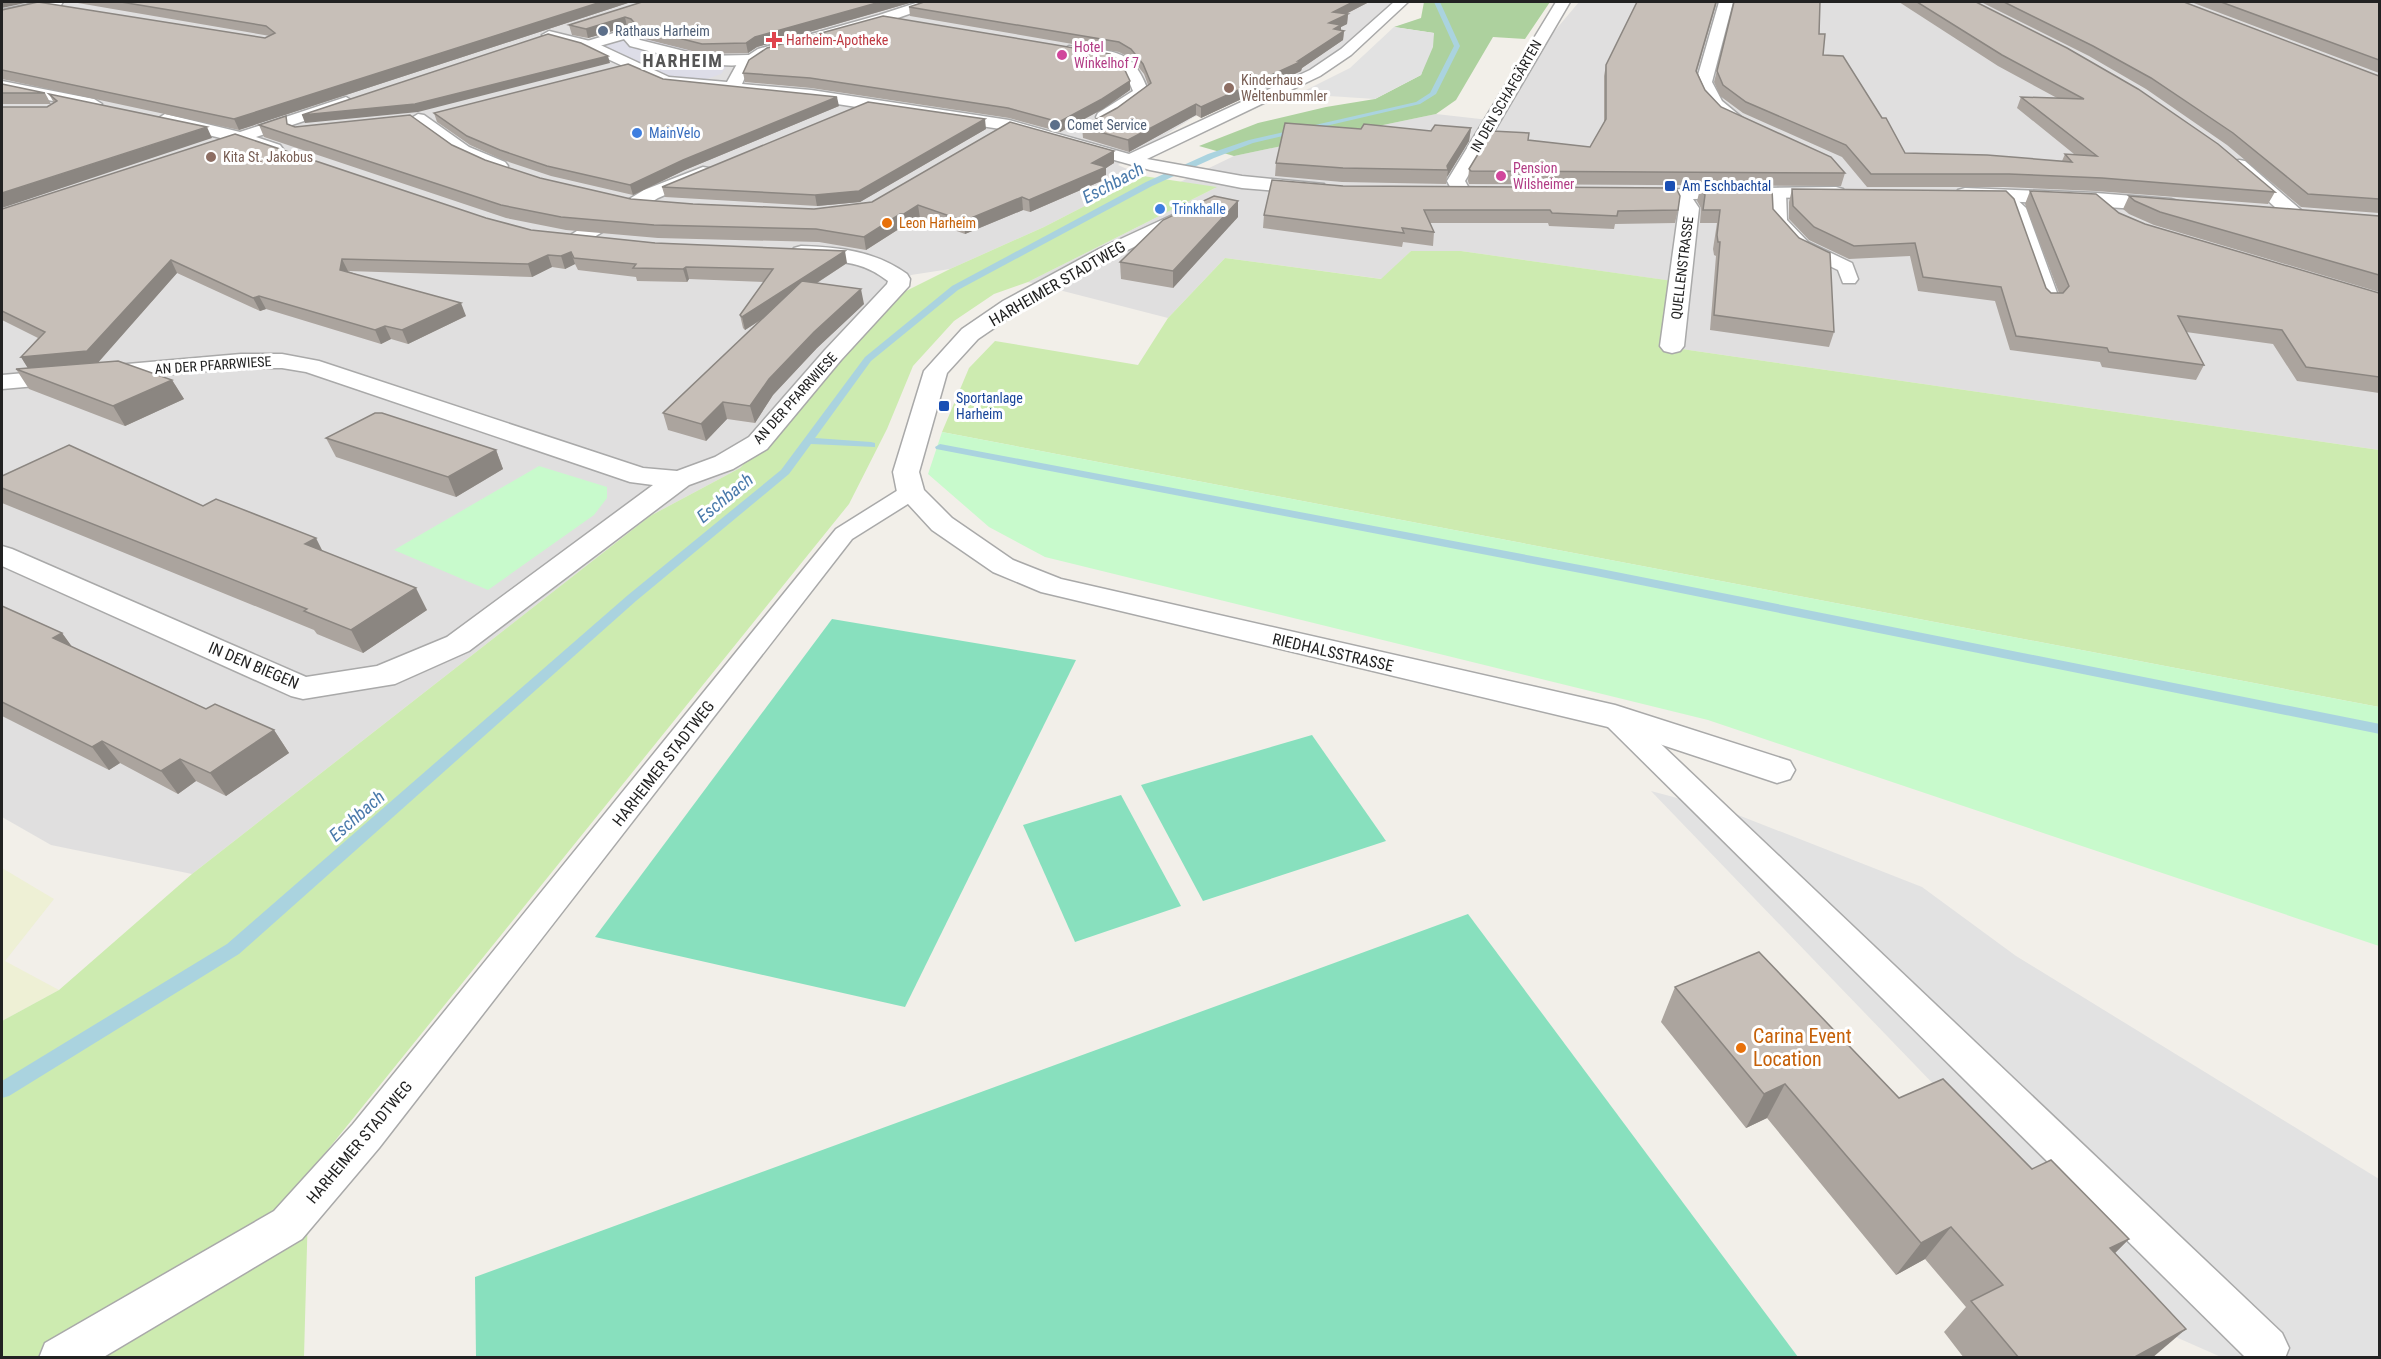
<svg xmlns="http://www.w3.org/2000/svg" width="2381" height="1359" font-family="'Roboto Condensed',sans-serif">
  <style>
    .residential { fill: #e0dfdf }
    .farmland { fill: #eef0d5 }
    .grass { fill: #cdebb0 }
    .forest { fill: #add19e }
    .park { fill: #c8facc }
    .pitch { fill: #88e0be }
    .parking { fill: #e2e2e2 }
    .plaza { fill: #dddde8 }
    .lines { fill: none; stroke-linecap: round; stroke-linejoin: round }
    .stream { fill: #aad3df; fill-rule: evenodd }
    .service-casing { stroke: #a9a9a9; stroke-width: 3 }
    .pedestrian-casing { stroke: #a9a9a9; stroke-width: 3 }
    .minor-casing { stroke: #a9a9a9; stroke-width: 3 }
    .service { fill: #fff; fill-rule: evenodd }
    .pedestrian { fill: #fff; fill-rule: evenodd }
    .minor { fill: #fff; fill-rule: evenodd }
    .wall { fill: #aba49e }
    .shaded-wall { fill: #8b8681 }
    .building { fill: #c7bfb8; stroke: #8b8681; stroke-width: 1.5 }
    .service-dot { fill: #5c6f8a; stroke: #fff; stroke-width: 2 }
    .health-dot { fill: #e0444e; stroke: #fff; stroke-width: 2 }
    .hotel-dot { fill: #d1479c; stroke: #fff; stroke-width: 2 }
    .education-dot { fill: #8d6e63; stroke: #fff; stroke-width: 2 }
    .shop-dot { fill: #3f7fe0; stroke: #fff; stroke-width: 2 }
    .transit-dot { fill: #1a4fb4; stroke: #fff; stroke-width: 2 }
    .food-dot { fill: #e8710a; stroke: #fff; stroke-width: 2 }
    .labels { text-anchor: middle; stroke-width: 6; stroke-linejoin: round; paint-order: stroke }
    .far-service-label { font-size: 14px; fill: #4e5e75; stroke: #fff; text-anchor: start }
    .far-health-label { font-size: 14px; fill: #be3a42; stroke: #fff; text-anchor: start }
    .far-hotel-label { font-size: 14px; fill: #b23c85; stroke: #fff; text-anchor: start }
    .far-education-label { font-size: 14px; fill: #785e54; stroke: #fff; text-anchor: start }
    .far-street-label { font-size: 14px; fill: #222; stroke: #fff }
    .far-shop-label { font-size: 14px; fill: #366cbe; stroke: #fff; text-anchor: start }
    .far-transit-label { font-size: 14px; fill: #164399; stroke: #fff; text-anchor: start }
    .far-food-label { font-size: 14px; fill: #c56008; stroke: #fff; text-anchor: start }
    .street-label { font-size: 16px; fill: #222; stroke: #fff }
    .far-district-label { font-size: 18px; font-weight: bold; letter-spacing: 1.5px; fill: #555; stroke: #fff }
    .water-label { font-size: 18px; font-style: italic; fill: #4a7aab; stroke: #fff }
    .near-food-label { font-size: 20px; fill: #c56008; stroke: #fff; text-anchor: start }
  </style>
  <rect width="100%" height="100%" fill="#f2efe9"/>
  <g class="residential">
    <path d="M2,2H1395L1334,65L1194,117L1118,165L1143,176L1044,227L950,269L911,275L740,468L650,516L192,874L51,845L2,817Z"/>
    <path d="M1579,2H2379V450L1661,346L1672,281L1461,251H1411L1382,279L1225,258L1168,318L1028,282L1215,188L1178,183L1234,156L1436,114L1498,121L1547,40Z"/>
  </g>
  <path class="farmland" d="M2,868L54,899L5,961L59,990L2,1021Z"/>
  <g class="grass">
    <path d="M1143,176L1217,187L1028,282L994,294L954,321L913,366L887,429L849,504L309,1173L304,1357L2,1358V1021L59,990L192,874L650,516L740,468L900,294L950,269L1044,227Z"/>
    <path d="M1411,251H1461L1673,281L1661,346L2379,450V707L942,432L969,368L995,341L1138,365L1168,318L1225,258L1381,279Z"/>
  </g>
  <path class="forest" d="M1424,2H1550L1525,39L1493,37L1456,100L1436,114L1234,156L1199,146L1258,123L1326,107L1375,99L1421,75L1434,33L1394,27L1421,18Z"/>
  <g class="park">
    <path d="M942,432L2379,707V946L1708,720L1045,557L989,527L928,474Z"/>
    <path d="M539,466L607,487V498L594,515L488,590L394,550Z"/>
  </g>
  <g class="pitch">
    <path d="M832,619L1076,660L905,1007L595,937Z"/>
    <path d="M1312,735L1386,841L1203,901L1141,785Z"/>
    <path d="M1121,795L1181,906L1075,942L1023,825Z"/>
    <path d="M1468,914L1798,1357H476L475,1277Z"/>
  </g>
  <g class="parking">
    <path d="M1394,27L1434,33L1433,47L1421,75L1375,99L1298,94L1350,68Z"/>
    <path d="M1651,791L1733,813L1922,887L2016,956L2379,1179V1357H2221L2178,1338Z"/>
  </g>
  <path class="plaza" d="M628,31L721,56L728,60L726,67L721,74L707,79L675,78L637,63L594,42Z"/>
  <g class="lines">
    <g class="stream">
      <path d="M1434,2H1440L1460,46L1436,94L1420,104L1253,143L1214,158L1152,186L958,290L871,361L815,438L871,442L875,443V447L811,444L789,474L636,601L239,954L9,1096L2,1098V1081L227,944L628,595L781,470L865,357L952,286L1146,182L1208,154L1249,140L1416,102L1430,93L1454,46Z"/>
      <path d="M940,444L1596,568L2380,724V734L1596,576L936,449L935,447Z"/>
    </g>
    <defs>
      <g id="service">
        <path d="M1778,188L1786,193L1787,220L1808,242L1852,263L1858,279L1855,283H1843L1838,270L1796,250L1773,224L1771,221L1770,193Z"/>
        <path d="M2004,190L2009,192L2026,208L2060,301L2057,305H2045L2042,301L2011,210L1996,195Z"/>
        <path d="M911,485L919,487L922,492L919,497L852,539L379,1148L302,1239L102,1358H39L45,1343L274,1211L353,1124L836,529L903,487Z"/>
        <path d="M1615,708L1625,710L2282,1333L2289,1348L2285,1358H2246L1605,724L1601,717L1605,710Z"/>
      </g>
      <path id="pedestrian" d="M627,29L632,30L640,40L704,56L749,55L756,59C740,77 653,52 630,46L624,39L589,49L582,45L584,42Z"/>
      <g id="minor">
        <path d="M40,2H63L61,5L2,18V10Z"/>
        <path d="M919,2H937L935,5L889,21L768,55L749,68L742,84L811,90L1009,120L1129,154L1310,70L1341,49L1394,2H1408L1351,55L1320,76L1147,159L1242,176L1324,184L1326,188L1324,192L1317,194L1242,188L1150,170L1007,130L811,100L666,86L584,48L544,38L542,35L549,31L594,42L669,77L727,82L738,62L758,49L879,15Z"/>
        <path d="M1556,2H1570L1465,181L1471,192L1469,196H1455L1447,181Z"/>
        <path d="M1719,2H1733L1712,82L1722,101L1745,120L1737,125C1717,120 1701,101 1696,82Z"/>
        <path d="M1069,46C1113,53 1132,45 1149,93L1110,121H1098L1096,117L1098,113L1133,91C1119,50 1100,62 1064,53L1062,50Z"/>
        <path d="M2,81L94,99L102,104L94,109L2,91Z"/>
        <path d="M346,97L354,102L352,105L256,137L280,145L283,149L280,153L274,154L233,141L159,123L157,119L165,114L240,132Z"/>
        <path d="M418,114L424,115L469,147L505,162L508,166L505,170L499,171L457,155L412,123L410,119Z"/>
        <path d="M2239,160L2245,161L2301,210L2304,214L2301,218H2287L2233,169L2230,165L2233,161Z"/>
        <path d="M703,167L709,168L712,172L709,176L658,198L586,242H572L569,238L572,234L644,190Z"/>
        <path d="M1836,187L1843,189L1845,193L1843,197L1693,199L1699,208L1684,346L1680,351L1672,353L1664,351L1660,346L1679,208L1674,199L1628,198L1626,194L1628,190Z"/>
        <path d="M1965,188L2096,193L2171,199L2178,201L2181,205L2178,209L2171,211L1958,198L1956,194L1958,190Z"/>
        <path d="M1192,206L1199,208L1202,212L1199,216L1113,257L1019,311L978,339L947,373L919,472L924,490L952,518L1013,560L1061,579L1615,705L1790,761L1795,770L1790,779L1777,783L1608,727L1041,592L993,572L932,530L897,492L893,472L924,371L962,329L1003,301L1099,249Z"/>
        <path d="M801,246C839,247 875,251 907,274L910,279L909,286L841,360L767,449L733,469L689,485L469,651L395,684L303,699L291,696L2,566V546L12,549L306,677L377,666L447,637L653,485L630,482L306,372L282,368H241L2,389V375L241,354H282L319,361L643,468L677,471L715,457L749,437L825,350L887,284L888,281C853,254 831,266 794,256L791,252L794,248Z"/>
      </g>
    </defs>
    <use href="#service" class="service-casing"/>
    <use href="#pedestrian" class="pedestrian-casing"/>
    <use href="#minor" class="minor-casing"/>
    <use href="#service" class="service"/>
    <use href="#pedestrian" class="pedestrian"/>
    <use href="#minor" class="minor"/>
  </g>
  <g class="wall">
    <path d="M72,2H631L239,130L2,79V10L265,38L270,36Z"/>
    <path d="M642,2H913L757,47L748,53L704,54L641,38L634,29L627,27L588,38L572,35L569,25Z"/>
    <path d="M924,2H1369L1346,14H1348L1347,24L1341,27V30L1344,31L1343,40L1302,68L1301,71L1201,118L1196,115L1129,152L1083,138L1082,127L1117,108L1148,85L1144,74L1132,59L1119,52L910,16L909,7Z"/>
    <path d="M1717,2L1697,71L1705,90L1721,107L1845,173L1841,186L1469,184L1468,181L1469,169L1528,140L1590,147L1604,123V76L1606,65Z"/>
    <path d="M1733,2H1820L1819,34L1823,55L1905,153L2062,161L2065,154H2074L2017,108L2021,97L2057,98L1998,66L1899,2H1976L2275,192L2268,204L2096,191L2004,187H1867L1842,157L1743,113L1720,96L1714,82L1734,3Z"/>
    <path d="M1981,2H2184L2379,76V213L2301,207L2227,145L2146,89L2089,56Z"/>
    <path d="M2191,2H2379V73Z"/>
    <path d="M743,73L1130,90L1103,109L1060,132L1009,118L811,88L745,82Z"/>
    <path d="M663,79L839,106L685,170L633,195L551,176L503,160L470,145L437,122L434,113Z"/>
    <path d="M2,84L45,93L51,104H2Z"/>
    <path d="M49,94L212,138L47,107L54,103Z"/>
    <path d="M259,125H290L295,127L452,145L485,160L540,178L631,199L693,204L814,209L872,202L1114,151V163L1106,168V179L1030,212L1023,210L965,234L920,218L906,227H902L866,250L819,242L658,238L566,230L506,218L264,137Z"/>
    <path d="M1471,128L1469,141L1447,177L1446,184L1342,182L1275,176L1276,163L1361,129L1431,131Z"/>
    <path d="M986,129L860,202L817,206L665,197L662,187Z"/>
    <path d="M1343,186L1678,210L1675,223L1615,224L1614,229L1549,226L1548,223H1430L1434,232L1433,246L1403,242L1402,247L1263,228L1264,215Z"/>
    <path d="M1700,189L1773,209L1834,332L1829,347L1710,330L1716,256L1714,255L1713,249L1717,223H1700L1701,208L1697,201Z"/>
    <path d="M1792,189L2046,288L2051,293H2059L2025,204L2030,191L2119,213L2145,224L2379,293V393L2297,381L2273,344L2186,332L2204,365L2196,380L2102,367L2100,362L2010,350L1995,301L1918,291L1910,256L1849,259L1809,240L1789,219V202Z"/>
    <path d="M2129,196L2379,216V292L2154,225L2129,214L2123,209Z"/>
    <path d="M2,209L486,218L531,230L847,263L817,283L864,304L817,348L773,395L755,423L727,419L706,441L668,430L663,413L761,320L745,330L743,328L740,315L764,282L689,279L687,282L637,281L636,277L578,270L575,264L565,269L552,267L532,277L348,271L466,316L408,344L391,339L381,344L266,309L260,311L177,273L98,362L172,380L184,399L125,426L29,389L16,369L28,368L21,357L38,338L2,320Z"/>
    <path d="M1238,217L1173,288L1121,279L1120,262Z"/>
    <path d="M326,438L496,450L503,469L456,497L336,457Z"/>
    <path d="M2,476L203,506L323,551L427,610L363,653L317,634L314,630L2,503Z"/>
    <path d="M2,606L62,633L72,647L206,709L274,730L289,753L226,796L196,781L178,794L120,763L109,770L2,716Z"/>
    <path d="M1675,987L1899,1098L2032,1169L2129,1239L2115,1253L2152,1358H1964L1944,1332L1966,1307L1925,1259L1896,1275L1767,1118L1746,1128L1661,1022Z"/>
  </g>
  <g class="shaded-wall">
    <path d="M2,2H30L2,8Z"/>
    <path d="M601,2H631L239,130L234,119Z"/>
    <path d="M880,2H913L757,47L748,53L746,43L755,37Z"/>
    <path d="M1353,2H1369L1332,21L1333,12Z"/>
    <path d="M1348,14L1347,24L1341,27V33L1344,31L1343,40L1302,68L1301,71L1201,118V107L1298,61L1329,23Z"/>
    <path d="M625,17L627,27L588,38L586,29Z"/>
    <path d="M608,56L610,63L418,112L305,123L302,115Z"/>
    <path d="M1130,81V90L1103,109L1060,132L1059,122Z"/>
    <path d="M837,97L839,106L685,170L633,195L630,185L683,160Z"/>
    <path d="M1196,104V115L1129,152L1128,140Z"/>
    <path d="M985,119L986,129L860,202L817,206L815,195Z"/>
    <path d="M207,127L212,138L2,208V193Z"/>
    <path d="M1471,128L1469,141L1447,177L1448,170L1447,166Z"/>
    <path d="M1114,151V163L1106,168V179L1030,212L1029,200Z"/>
    <path d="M1022,197L1023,210L965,234L964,221Z"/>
    <path d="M1238,201V217L1173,288V271Z"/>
    <path d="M918,205L920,218L906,227L904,214Z"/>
    <path d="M900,214L902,227L866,250L864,237Z"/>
    <path d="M845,251L847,263L745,330L742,317Z"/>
    <path d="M571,252L575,264L565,269L561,256Z"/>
    <path d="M548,255L552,267L532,277L528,264Z"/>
    <path d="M342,259L348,271L346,283L340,270Z"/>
    <path d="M171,260L177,273L96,365L29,370L21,357Z"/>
    <path d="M686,267L689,279L687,282L683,269Z"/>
    <path d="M861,289L864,304L817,348L773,395L755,423L750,406L769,379L814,332Z"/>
    <path d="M259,296L266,309L260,311L253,298Z"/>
    <path d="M461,303L466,316L408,344L402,330Z"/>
    <path d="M385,326L391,339L381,344L375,330Z"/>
    <path d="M172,380L184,399L125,426L113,406Z"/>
    <path d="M723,402L727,419L706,441L701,424Z"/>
    <path d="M496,450L503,469L456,497L448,477Z"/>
    <path d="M316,538L327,560L305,544Z"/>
    <path d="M416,588L427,610L363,653L351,630Z"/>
    <path d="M62,633L78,655L53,638Z"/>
    <path d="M274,730L289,753L226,796L210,773Z"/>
    <path d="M102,741L120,763L109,770L92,747Z"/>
    <path d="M180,759L196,781L178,794L161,771Z"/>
    <path d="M1785,1084L1767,1118L1746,1128L1764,1094Z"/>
    <path d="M1951,1227L1925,1259L1896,1275L1921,1243Z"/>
    <path d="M2129,1239L2097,1271L2110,1248Z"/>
    <path d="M2186,1329L2152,1358H2133Z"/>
  </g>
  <g class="building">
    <path d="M38,2L265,38L275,33L266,26L121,2H601L234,119L2,70V10Z"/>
    <path d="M642,2H880L755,37L746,43L702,44L639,28L631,19L625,17L586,29L569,25Z"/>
    <path d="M924,2H1353L1333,12L1348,14L1329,23L1341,25L1334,29L1344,31L1298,61H1302L1201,107L1196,104L1128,140L1082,127L1117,108L1151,83L1143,64L1131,49L1119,42L909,7Z"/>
    <path d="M1637,2H1716L1696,71L1705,90L1721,107L1831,157L1845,173L1471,171L1469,169L1492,131L1529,133L1528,140L1590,147L1606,119V65Z"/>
    <path d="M1734,2H1820L1819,34H1825L1823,55L1843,56L1882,118H1886L1905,153L1987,155L2072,162L2065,154L2097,156L2021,97L2084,99L2002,55L1917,2H1976L1982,5L2067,48L2138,89L2218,144L2275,192L2102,178L2009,174H1871L1846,145L1746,102L1723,85L1717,71Z"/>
    <path d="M2004,2H2184L2379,76V199L2308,194L2233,133L2151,78L2093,46Z"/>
    <path d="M2221,2H2379V60Z"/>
    <path d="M883,16L1110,54L1121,62L1130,81L1102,99L1059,122L1008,108L810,78L743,73L749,60L767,48Z"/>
    <path d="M548,34L581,43L608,56L415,104L302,115Z"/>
    <path d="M628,64L663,79L837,97L683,160L630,185L547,166L500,150L467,136L434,113Z"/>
    <path d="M2,84L45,93H2Z"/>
    <path d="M49,94L207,127L2,193V107H47L57,101Z"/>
    <path d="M868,102L985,119L859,191L815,195L662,187Z"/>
    <path d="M410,115L452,145L485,160L540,178L631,199L693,204L814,209L872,202L1010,122L1114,151L1092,163L1106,167L1029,200L1022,197L964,221L918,205L904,214H900L864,237L816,229L654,225L561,217L501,205L259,125L286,116L287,124L295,127Z"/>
    <path d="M1285,123L1361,129L1364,124L1431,131L1435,125L1471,128L1447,166L1448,170L1343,168L1276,163Z"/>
    <path d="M235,134L486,218L531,230L655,243L845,251L742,317L740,315L773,269L686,267L683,269L633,268L636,264L574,258L571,252L561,256L548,255L528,264L342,259L340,270L461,303L402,330L385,326L375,330L259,296L253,298L171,260L87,351L21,357L45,332L2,311V209Z"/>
    <path d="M1272,180L1343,186L1676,188L1680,196L1678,210L1618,211L1617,216L1552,213L1550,210H1424L1434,232L1402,228L1404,233L1264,215Z"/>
    <path d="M1700,189H1772L1773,209L1799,238L1830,253L1834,332L1714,315L1720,242H1718L1717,235L1720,210H1703L1705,195Z"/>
    <path d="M1792,189L2006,191L2014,199L2046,288L2051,293H2063L2069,286L2030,191L2096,194L2119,213L2145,224L2379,293V377L2306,367L2282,330L2178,316L2204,365L2109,352L2107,348L2016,336L2001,287L1923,277L1915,243L1854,246L1814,227L1793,206Z"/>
    <path d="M1214,196L1238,201L1173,271L1120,262L1163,220Z"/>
    <path d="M2129,196L2379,216V275L2160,212L2135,201Z"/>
    <path d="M802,281L861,289L814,332L769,379L750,406L723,402L701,424L663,413Z"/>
    <path d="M118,361L172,380L113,406L16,369Z"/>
    <path d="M375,413H382L496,450L448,477L326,438Z"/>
    <path d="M69,445L203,506L216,499L316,538L305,544L416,588L351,630L304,611L307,609L2,488V476Z"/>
    <path d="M2,606L62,633L53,638L206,709L215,704L274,730L210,773L180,759L161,771L102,741L92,747L2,702Z"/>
    <path d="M1759,952L1899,1098L1943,1079L2032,1169L2051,1160L2129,1239L2110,1248L2186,1329L2133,1358H2019L1971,1301L2003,1285L1951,1227L1921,1243L1785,1084L1764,1094L1675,987Z"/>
  </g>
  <g class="service-dot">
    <circle cx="603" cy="31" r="6"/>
    <circle cx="1055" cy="125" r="6"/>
  </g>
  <path class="health-dot" d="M771 31h6v6h6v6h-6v6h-6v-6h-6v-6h6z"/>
  <g class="hotel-dot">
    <circle cx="1062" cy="55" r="6"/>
    <circle cx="1501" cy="176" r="6"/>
  </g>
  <g class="education-dot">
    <circle cx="1229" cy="88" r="6"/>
    <circle cx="211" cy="157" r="6"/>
  </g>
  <g class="shop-dot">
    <circle cx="637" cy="133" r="6"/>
    <circle cx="1160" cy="209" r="6"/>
  </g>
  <g class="transit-dot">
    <rect x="1664" y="180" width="12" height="12" rx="3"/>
    <rect x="938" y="400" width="12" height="12" rx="3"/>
  </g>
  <g class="food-dot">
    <circle cx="887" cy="223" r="6"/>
    <circle cx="1741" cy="1048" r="6"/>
  </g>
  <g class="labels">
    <g class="far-service-label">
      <text x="615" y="36">Rathaus Harheim</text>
      <text x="1067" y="130">Comet Service</text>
    </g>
    <g class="far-health-label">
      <text x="786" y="45">Harheim-Apotheke</text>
    </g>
    <g class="far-hotel-label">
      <text x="1074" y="52">Hotel<tspan x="1074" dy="16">Winkelhof 7</tspan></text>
      <text x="1513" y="173">Pension<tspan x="1513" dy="16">Wilsheimer</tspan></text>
    </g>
    <g class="far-education-label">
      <text x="1241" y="85">Kinderhaus<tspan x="1241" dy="16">Weltenbummler</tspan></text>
      <text x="223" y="162">Kita St. Jakobus</text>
    </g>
    <g class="far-street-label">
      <text transform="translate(1506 96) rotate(-60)" y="5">IN DEN SCHAFGÄRTEN</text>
      <text transform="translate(1682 268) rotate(-83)" y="5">QUELLENSTRASSE</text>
      <text transform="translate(213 365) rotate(-4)" y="5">AN DER PFARRWIESE</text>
      <text transform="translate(795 398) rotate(-48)" y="5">AN DER PFARRWIESE</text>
    </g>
    <g class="far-shop-label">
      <text x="649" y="138">MainVelo</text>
      <text x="1172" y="214">Trinkhalle</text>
    </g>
    <g class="far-transit-label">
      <text x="1682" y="191">Am Eschbachtal</text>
      <text x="956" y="403">Sportanlage<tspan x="956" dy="16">Harheim</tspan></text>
    </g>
    <g class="far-food-label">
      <text x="899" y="228">Leon Harheim</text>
    </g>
    <g class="street-label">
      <text transform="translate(1057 283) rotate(-30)" y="6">HARHEIMER STADTWEG</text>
      <text transform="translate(1333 652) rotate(13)" y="6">RIEDHALSSTRASSE</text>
      <text transform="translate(254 665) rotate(23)" y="6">IN DEN BIEGEN</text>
      <text transform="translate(663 763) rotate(-52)" y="6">HARHEIMER STADTWEG</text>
      <text transform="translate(359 1142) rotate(-50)" y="6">HARHEIMER STADTWEG</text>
    </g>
    <g class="far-district-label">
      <text x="683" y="67">HARHEIM</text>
    </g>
    <g class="water-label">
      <text transform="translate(1113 183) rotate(-28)" y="6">Eschbach</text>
      <text transform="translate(725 498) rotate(-39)" y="6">Eschbach</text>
      <text transform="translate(357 816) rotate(-41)" y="6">Eschbach</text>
    </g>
    <g class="near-food-label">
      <text x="1753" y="1043">Carina Event<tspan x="1753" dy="23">Location</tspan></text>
    </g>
  </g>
  <rect width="2381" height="1359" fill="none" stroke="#222222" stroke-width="6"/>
</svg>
